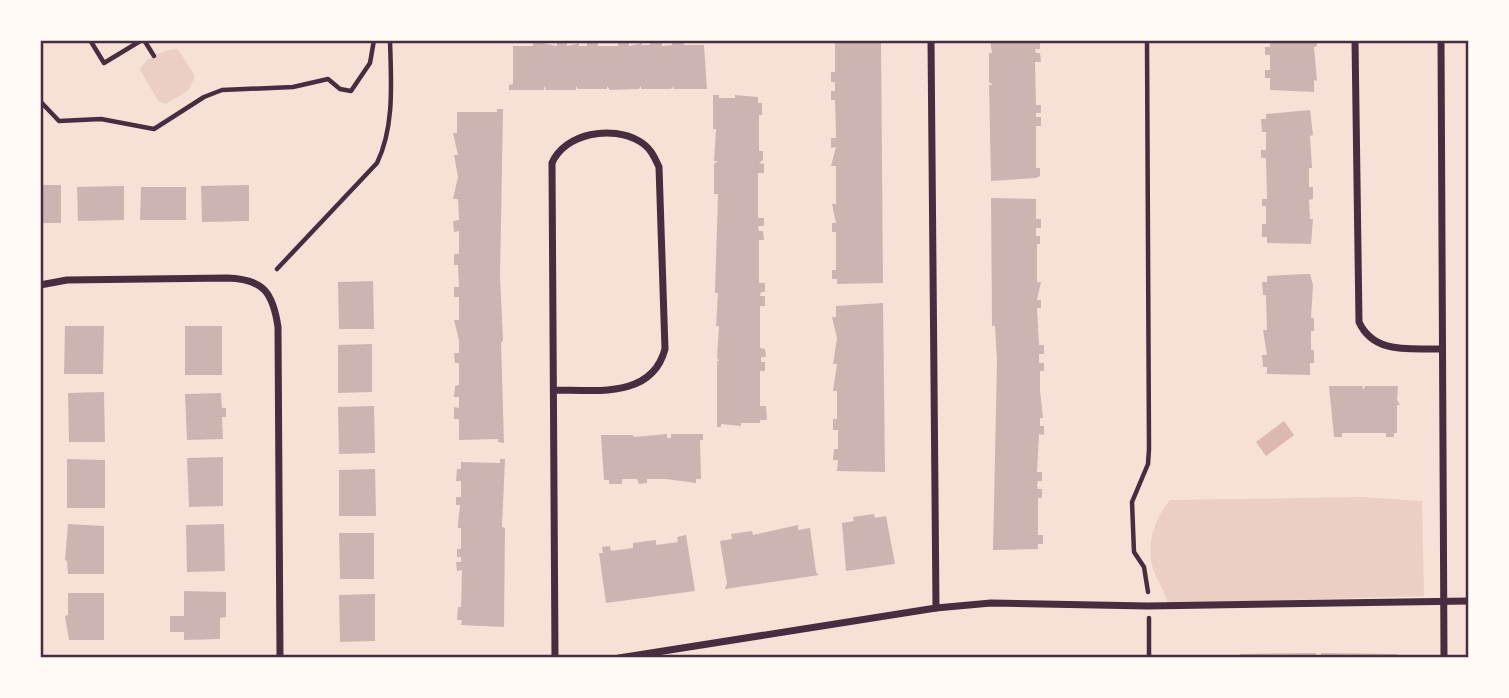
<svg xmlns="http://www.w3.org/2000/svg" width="1509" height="698" font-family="'Roboto Condensed',sans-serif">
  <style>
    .green { fill: #ebcfc5 }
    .water { fill: #dcb8b0 }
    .building { fill: #ccb4b1 }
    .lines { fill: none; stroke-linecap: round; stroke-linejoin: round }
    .path { stroke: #4a2c40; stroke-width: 4.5 }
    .minor { stroke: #4a2c40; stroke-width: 7 }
    .neatline { fill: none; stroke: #4a2c40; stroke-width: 2.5 }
  </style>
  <rect width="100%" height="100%" fill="#f7e1d7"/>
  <g class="green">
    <path d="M178,49L195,76L189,90L166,104L159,102L140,70C146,56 163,50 178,49Z"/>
    <path d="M1361,497L1422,501L1424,596L1168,604C1165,592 1160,585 1155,574C1144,549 1154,519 1170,500Z"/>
  </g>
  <path class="water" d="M1284,421L1294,435L1266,456L1256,442Z"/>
  <g class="building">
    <path d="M587,40H598V46H618V40H629V46L642,43V45H650V40H662V46L672,45V40H684V45H704L707,89H674V86L671,89H641V86L639,89L610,90L607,86V89H578L576,86V90H546L544,86V90H509V85L513,84V46H533V41L557,46V41H567V46L579,43V46H587Z"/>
    <path d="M835,40H881L883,283L837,284V279H832V270H836V232H832V223H836L832,204H836V166H831L836,147L831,148V138H836L835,100H831V91H835V82H831V72H835Z"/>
    <path d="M990,40L1040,41V49H1035L1036,53H1040L1041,62H1035L1036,105H1041V113H1036V117H1041V126H1036V168H1040V176L1036,178L991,181L989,85H993L989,82V53H992Z"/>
    <path d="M1270,40H1317V46L1314,47L1317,81L1314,80V92L1270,90V78H1265V70H1270V55H1265V47H1270Z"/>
    <path d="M713,95H719V98H735V95L758,97V103H762V115H759V151H763V160L759,163L764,164V173H758V218H764V226H758L759,231H763L764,240H759V283H765V292H761L760,296H765V306H760V348L765,349L766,357H761V362H765V371H760V406H766L767,420H760V423H741V426L721,424V427H717V361H719L717,358L719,326H716L718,293H715L718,194H714V164L718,161H714L716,129H713Z"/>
    <path d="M497,109H503L500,277L503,340L501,343L504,443L498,442V439L459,440V419H454V407L459,408V397H454L455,386L459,385V363H455L454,353H459V340L454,320H459V297H454V287H459L458,265H454V254H459V231L454,232L453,221L459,220L458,199H453L458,177L454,155H458L453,133H457V112H497Z"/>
    <path d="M1310,110L1313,135L1310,136L1312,168H1309V187H1313V199L1309,200L1310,219H1313L1311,244L1267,243V237H1262V224H1266V206H1262V199H1267L1266,158H1261V150H1266V132H1262L1261,119H1266V114Z"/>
    <rect x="40" y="185" width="21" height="38"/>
    <path d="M249,185V221L202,222L201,186Z"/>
    <path d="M124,186V220L78,221L77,187Z"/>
    <path d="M141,187H186V220H140Z"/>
    <path d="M991,198L1036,199V219H1041V228H1036V236H1040V244H1037V282H1041L1037,300H1041V308H1037L1039,345H1044V354H1039V363H1044V371H1040V390L1043,418H1040V426H1044V435L1039,434L1037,472H1042V481H1038L1037,485L1038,489H1042V498H1038V535H1043V544H1038V549L993,550L997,361L995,326H992Z"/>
    <path d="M1306,274H1310L1313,285L1311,318H1314V331H1311V350H1314V363H1310V375L1267,374V367H1263L1262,355H1267L1263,330H1267L1266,295H1263L1262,282H1267V276Z"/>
    <path d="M373,281L374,329H339L338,282Z"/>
    <path d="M883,303L885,472L837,471L838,460H833L834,449H838V430H833V419H837V391H833L837,364H833L837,338L832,317H836V306Z"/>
    <path d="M65,326H104L103,374H64Z"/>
    <rect x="185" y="326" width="37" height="49"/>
    <path d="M372,344V392L338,393V345Z"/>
    <path d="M1329,386H1362L1364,390L1365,386H1398L1397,400L1400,405H1397V433H1394V437H1386V433H1342V437H1334Z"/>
    <path d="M104,392L105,442H69L68,393Z"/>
    <path d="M221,393L222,408H226V417H222L223,439L187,440L185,394Z"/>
    <path d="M374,406L375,453L339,454L338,407Z"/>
    <path d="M667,434V438H671V434H703V440H700L701,479H696V483L666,479H647V483L639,484L637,479H622V484H609V480H604L601,435H633L634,437Z"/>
    <path d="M223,457V506L189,507L187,458Z"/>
    <path d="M67,459L105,460V508H67Z"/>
    <path d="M500,459H505L502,527L505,528L504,627L461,625L462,620H457L458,607H461L462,570L457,571L456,562H461V557H457V549H461V528H458V524L460,505H456V497H461V481H456L457,469H461V462L500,463Z"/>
    <path d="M375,469L376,516H339V470Z"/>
    <path d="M874,514L875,518L886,516L895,564L846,571L842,523L854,521L853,517Z"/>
    <path d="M68,524L104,526V574H68L67,561L65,560Z"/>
    <path d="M224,524L225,571L187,572L186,525Z"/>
    <path d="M798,525V530L810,528L816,572L819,575L725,589L727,583L720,541L732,539L731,534L752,531L753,535Z"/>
    <path d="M339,533H374V579H340Z"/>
    <path d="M686,535L695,591L606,603L599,553H603L602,547L610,546L611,551L633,548V543L656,540V545L678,542L677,537Z"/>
    <path d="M184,591L226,592V617L220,618V639L184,640V632H170V616H184Z"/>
    <path d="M68,593H104V640H69L65,616L68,615Z"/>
    <path d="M375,594V641L340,642L339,595Z"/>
    <path d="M1316,653L1317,658H1240V654Z"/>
    <path d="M1321,653L1398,654V658H1321Z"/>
  </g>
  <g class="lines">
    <g class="path">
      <path d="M90,40L104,63L142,40"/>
      <path d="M144,40L154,56"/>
      <path d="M1147,40L1149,449L1148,464L1132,502L1134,552L1144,567L1148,592"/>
      <path d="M40,101L59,121L101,119L154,129L204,97L222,90L293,87L328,79L340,89L351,91L370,63L374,40"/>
      <path d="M277,269L377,163C395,126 391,80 390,40"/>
      <path d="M1149,618V658"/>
    </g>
    <g class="minor">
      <path d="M931,40L936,608"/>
      <path d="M1355,40L1359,322C1374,355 1411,348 1442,349"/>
      <path d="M1441,40L1444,658"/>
      <path d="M40,285L67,280L227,278C264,279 273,293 278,327L280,658"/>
      <path d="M554,390C595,390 652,399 665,349L659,167C654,156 650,147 639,141C612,125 565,133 552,163L555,658"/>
      <path d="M619,658L936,608L991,603L1148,606L1469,601"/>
    </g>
  </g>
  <rect width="1509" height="698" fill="none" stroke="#fffaf5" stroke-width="84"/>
  <rect x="42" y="42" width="1425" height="614" class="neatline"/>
</svg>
